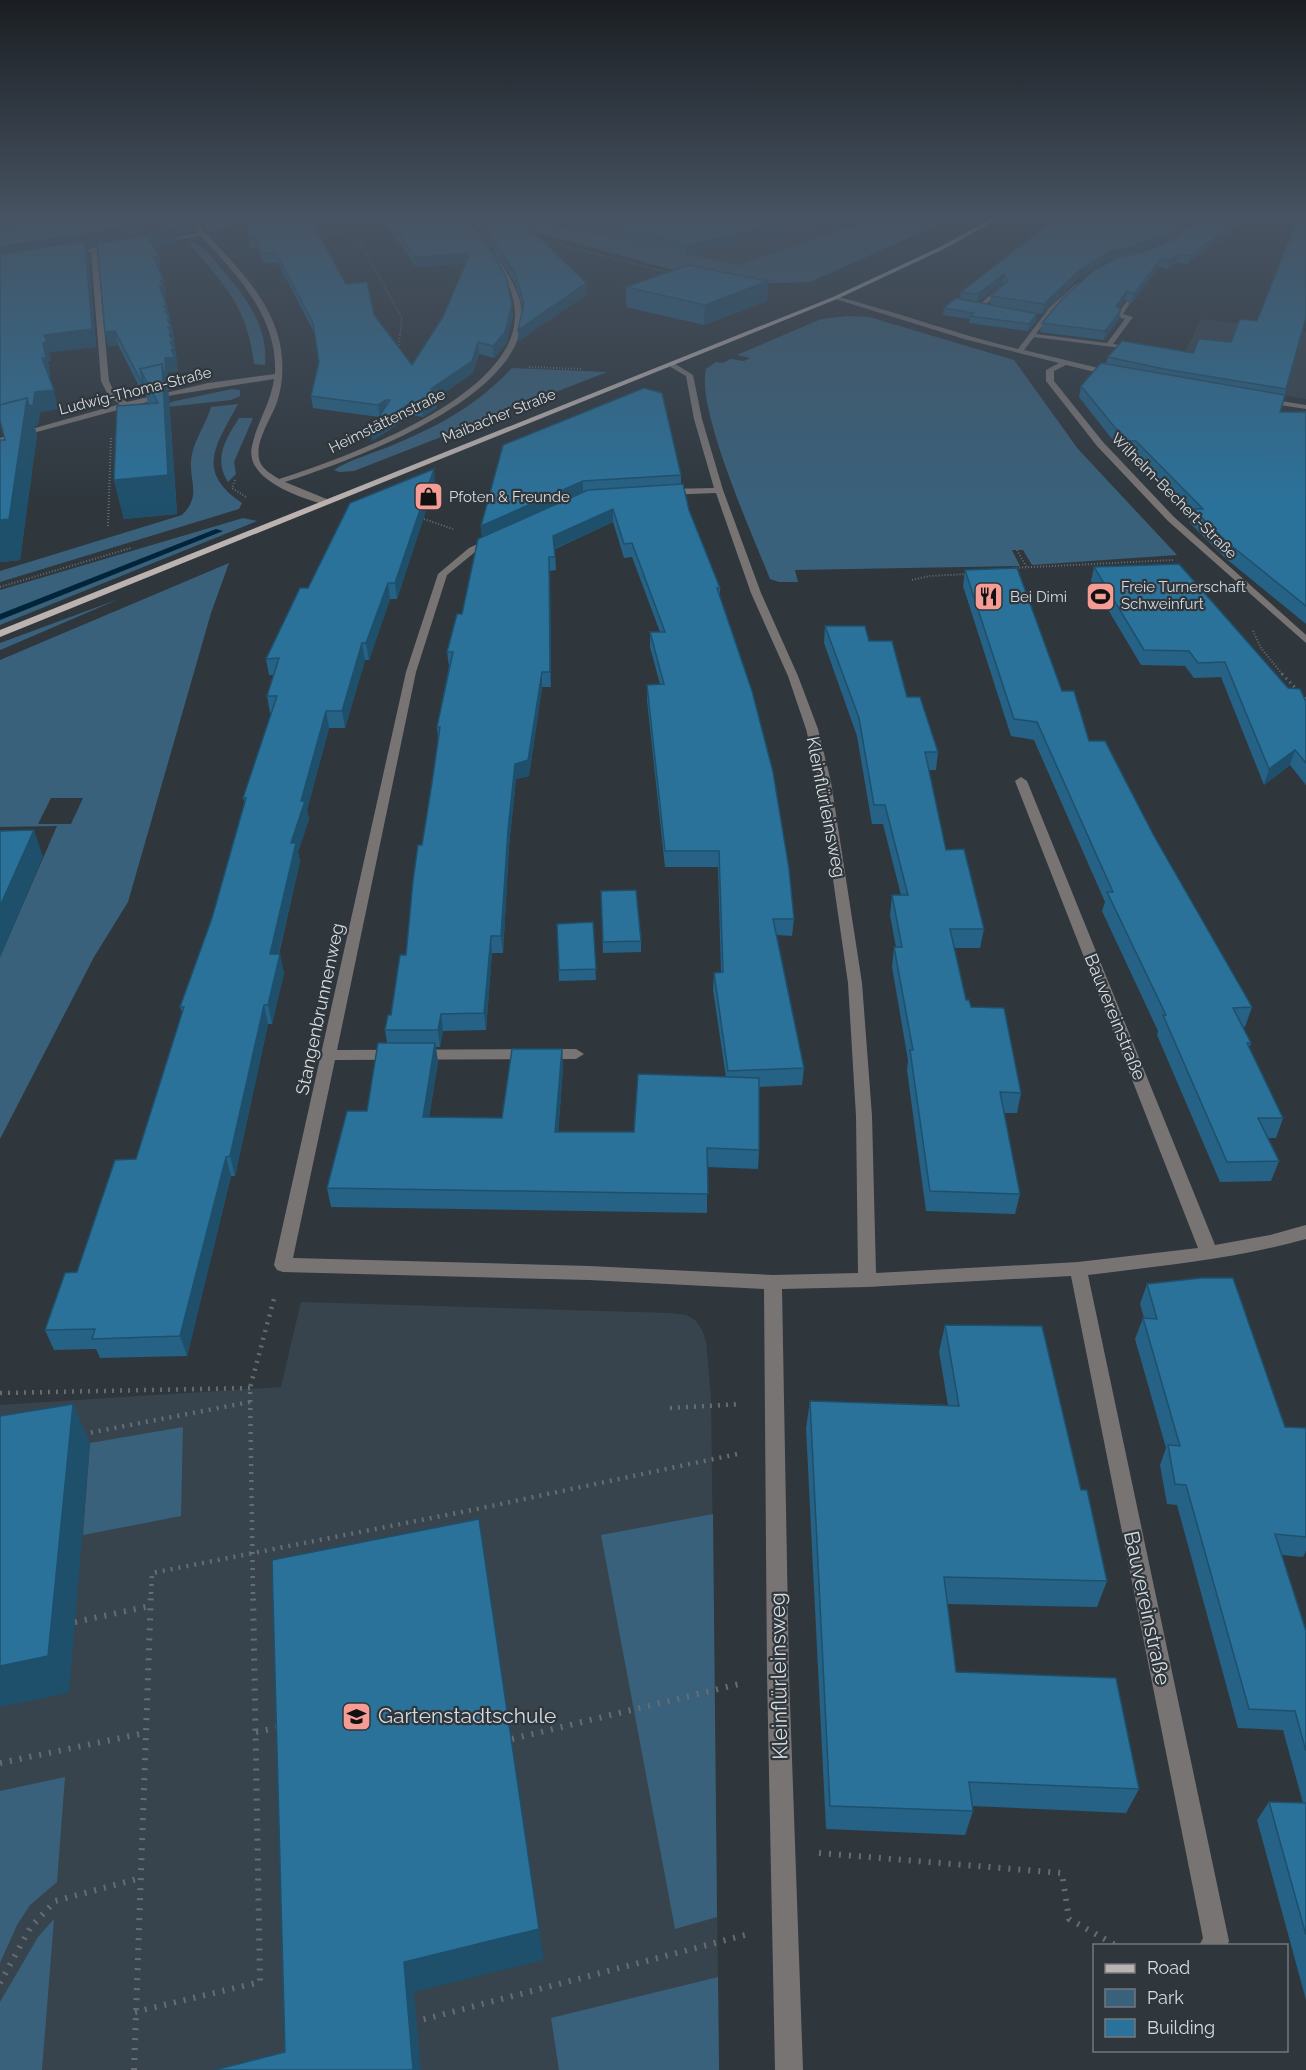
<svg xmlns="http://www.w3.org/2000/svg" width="1306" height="2070" font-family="Raleway,sans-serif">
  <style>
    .built { fill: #37444d }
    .green { fill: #39617b; fill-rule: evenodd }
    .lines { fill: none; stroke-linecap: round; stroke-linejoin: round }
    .stream { fill: #00253a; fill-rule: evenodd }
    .path-far4 { stroke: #666d72; stroke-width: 1.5; stroke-dasharray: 1 1.5; stroke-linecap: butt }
    .path-far3 { stroke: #666d72; stroke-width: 2; stroke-dasharray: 1 2; stroke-linecap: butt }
    .path-far2 { stroke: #666d72; stroke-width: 3; stroke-dasharray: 1.5 4; stroke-linecap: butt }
    .path-far1 { stroke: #666d72; stroke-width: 4.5; stroke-dasharray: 2 6; stroke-linecap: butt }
    .path { stroke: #666d72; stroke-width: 6; stroke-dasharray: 2 8; stroke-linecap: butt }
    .minor { fill: #797474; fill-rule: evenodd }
    .major { fill: #bcb2b0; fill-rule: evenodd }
    .wall { fill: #256285; fill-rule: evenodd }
    .shaded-wall { fill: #1e506c }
    .building { fill: #2b729b; stroke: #1e506c; stroke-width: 1.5 }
    .labels { text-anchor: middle; stroke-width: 4.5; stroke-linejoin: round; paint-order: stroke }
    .far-street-label { font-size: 15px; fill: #d6dbdf; stroke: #2f373d }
    .far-poi-label { font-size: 15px; fill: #d6dbdf; stroke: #2f373d; text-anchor: start }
    .street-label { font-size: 18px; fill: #d6dbdf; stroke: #2f373d }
    .near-street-label { font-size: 21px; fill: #d6dbdf; stroke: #2f373d }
    .near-poi-label { font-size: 21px; fill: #d6dbdf; stroke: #2f373d; text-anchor: start }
  </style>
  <rect width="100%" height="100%" fill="#2f373d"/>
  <g class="built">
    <path d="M528,215H884L738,265L541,221Z"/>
    <path d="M1201,319L1306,332V399L1173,377Z"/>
    <path d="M301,1302L669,1313L686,1315L695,1320L702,1330L706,1341L711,1396L719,2070H0V1405L281,1387Z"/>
  </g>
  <g class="green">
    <path d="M0,215H150L0,240Z"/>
    <path d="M473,215H528L541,221L738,265L884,215H960L810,282L740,284L688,274Z"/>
    <path d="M195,243C207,250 216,262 225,273C248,300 268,328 265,365L254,364C248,309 225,284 189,244Z"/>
    <path d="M847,316L869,317L1014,360L1078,449L1177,555L1032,565L1023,550H1012L1020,566L795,570L798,582H779L770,579C753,536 696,409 706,369L716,362L723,363L730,359L744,361L750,358L737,355L821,319Z"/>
    <path d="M512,368L607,372L354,471L339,472L334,470C351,459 374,453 393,445C441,425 476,406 512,368Z"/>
    <path d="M232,389L240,390V396L231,400L167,407V404L175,401Z"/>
    <path d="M238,404C217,444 194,471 242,503L239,509L0,582V571L182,515C201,496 190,484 191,461C192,443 206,425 211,407Z"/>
    <path d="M239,418H253L234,462L236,474L228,482C213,458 226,439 239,418Z"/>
    <path d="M243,518L257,521L0,625V590Z"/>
    <path d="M229,563L211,613L128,902L94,957L0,1139V957L57,826L0,827V660ZM51,798H83L71,824H38Z"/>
    <path d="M119,599L5,648L0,650V643Z"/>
    <path d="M183,1427L181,1516L83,1535L90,1443Z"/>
    <path d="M713,1514L717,1917L675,1929L601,1535Z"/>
    <path d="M65,1777L57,1882L30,1905L17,1925L0,1963V1791Z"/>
    <path d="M54,1919L42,2070H0V2002L38,1937Z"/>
    <path d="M718,1977L719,2070H559L551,2018Z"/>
  </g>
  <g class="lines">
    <path class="stream" d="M216,529L223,531L0,620V614Z"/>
    <g class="path-far4">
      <path d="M313,233L354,232L402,318L400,335"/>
      <path d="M538,239L670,273"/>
    </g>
    <g class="path-far3">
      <path d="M398,351L400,334"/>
      <path d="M529,367L581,369"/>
      <path d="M235,480L232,488L246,497"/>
      <path d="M421,518L453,529"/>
      <path d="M108,526L111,437"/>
      <path d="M1017,550L1027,568"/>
      <path d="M1013,568L1173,560"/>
      <path d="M912,580L930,576L967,574"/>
      <path d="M0,587L131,548"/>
      <path d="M1253,631L1261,648L1283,675"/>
    </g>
    <path class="path-far2" d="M1282,674L1306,699"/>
    <g class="path-far1">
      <path d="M0,1393L250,1388"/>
      <path d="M670,1408L741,1404"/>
      <path d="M83,1434L250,1402"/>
      <path d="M151,1594L152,1573L477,1509L742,1453"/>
      <path d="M253,1594L250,1388L275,1295"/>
    </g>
    <g class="path">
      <path d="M75,1622L150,1606"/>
      <path d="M256,1732L281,1727"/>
      <path d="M512,1739L743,1683"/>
      <path d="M0,1763L145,1733"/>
      <path d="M819,1853L1062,1873L1069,1919L1117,1946"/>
      <path d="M0,1983L30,1928L55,1901L141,1878"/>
      <path d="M135,2012L260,1982L253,1592"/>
      <path d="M414,2022L749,1934"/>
      <path d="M134,2070L151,1592"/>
    </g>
    <g class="minor">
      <path d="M184,215H189C225,256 279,300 282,359C283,373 282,385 278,399C273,417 251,445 261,464C265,471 273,475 279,479C344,458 516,397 515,315C515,276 480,240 455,215H461C478,230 492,249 504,268C513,282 521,297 522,314C526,398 350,461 285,482L329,500L330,502L326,505C301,498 244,480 252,446C257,422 271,403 274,379L173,395L0,442V438L120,404L109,397L101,381L91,252L67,255L69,252L116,244L119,246L97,251L109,381L115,394L127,402L208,383L275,374C278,317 237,275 201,236L158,242L155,240L199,233Z"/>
      <path d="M1076,284L1081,285L1054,309L1036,334L1107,343L1125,319L1116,316L1127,301L1130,303L1123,314L1133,317L1113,344L1137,348V350L1034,337L1024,350L1115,372L1112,376L1066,365L1054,371V381L1103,442L1174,517L1306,635V643L1168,521L1097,446L1046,381V370L1059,363L964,339L832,298L835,296C897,312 956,334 1018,349L1050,307Z"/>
      <path d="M1000,286L1005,287L981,309H977V307Z"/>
      <path d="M672,362L693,375L702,419L723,490L761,593L798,676L818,729L831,782L862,983L872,1116L876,1273L1078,1262L1198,1248L1015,781L1021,777L1027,781L1215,1245L1270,1235L1306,1225V1239C1235,1259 1161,1266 1088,1275L1229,1941L1227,1946H1199L1203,1938L1071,1276L867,1287L782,1289L789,1674L803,2070H775L767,1674L764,1289L589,1280L283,1272L277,1270L274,1265L406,672L438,574L469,548L494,536L499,539L497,541L475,552L447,575L416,672L337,1050L576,1049L584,1054L576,1059L335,1060L293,1258L589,1266L773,1275L858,1273L856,1116L848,983L819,782L806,729L788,676L751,593L716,493L665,495L661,492L665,489L714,488L694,419L686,376L669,366Z"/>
      <path d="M1263,398L1306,405V409L1260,402V398Z"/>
    </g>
    <path class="major" d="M998,215H1005L944,249L837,299L0,637V630L833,297L940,247Z"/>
  </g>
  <g class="wall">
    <path d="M192,215H308L346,284L374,315L412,365L443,317L466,263L416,267L379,215H460L513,315L506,344L494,358L479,354L473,373L436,398L437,408L423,417L412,415L372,441L379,417L313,408L311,396L319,363L315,334L278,263H263L258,247L249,248L248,238L249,221L208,233L205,229L203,221L198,222Z"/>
    <path d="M464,215H516L587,294L519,341L518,330L523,308L515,283L481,232Z"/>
    <path d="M527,215H861L686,255Z"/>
    <path d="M1060,215H1200L1166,241L1132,255L1143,252L1165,243L1195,223L1205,215L1188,264L1176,263L1168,269L1159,267L1132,303L1125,300L1119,308V319L1104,340L1040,332L1042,323L1115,258L1109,259L1078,278L1042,314L990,305L991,296L1003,284L1002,283L977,303L1036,321L1028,331L969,323L970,319L943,315L944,308L960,299L961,292Z"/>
    <path d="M141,224L143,236L195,231L175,235L177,242L155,249L159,256L161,268L159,269L166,292H165L166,299H164L167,306L173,333L178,371L168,372L169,390H168L169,398L177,514L124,519L114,480L148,404L146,395L144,396L118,345L108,346L97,247L87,249L89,257L96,347L49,352L51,361H48L50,377H49L58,409L40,412L38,425L34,426L37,434L20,560L0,562V440H5L0,228Z"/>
    <path d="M768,281L767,301L704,325L626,307V287Z"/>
    <path d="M1306,317L1280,412H1306V624L1224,557L1190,523L1192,514L1134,453H1123L1079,397L1081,386L1106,364L1108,357L1193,353L1231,342L1257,321Z"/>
    <path d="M644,388L681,475V484L689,510L720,588V596L794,919L792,936L777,935L804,1068L802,1085L759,1087V1150L758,1169L707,1167V1213L331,1207L327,1188L367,1111L387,1043L385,1030L391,1015L406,955L438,740L437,727L449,666L447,652L462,614L482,537L481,526ZM613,522L624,558L632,557L660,632H650V647L660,684L647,685V700L665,867H718L721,972L714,973L713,990L726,1077L634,1132H558L563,1068L562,1049L502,1118L429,1117L438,1062L436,1047H440L443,1031L486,1030L492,953H503L509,846L516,779L529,776L542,687H551L550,571L556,570L555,549Z"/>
    <path d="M435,483L397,599H390L369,660H365L345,728H329L307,810L309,819L298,852L300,861L279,954L284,973L272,1024H268L235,1176H231L187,1356L100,1358L96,1349L54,1350L45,1330L77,1272L136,1159L182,1012L180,1007L212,918L245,803L243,798L271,713H270L267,696L274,675H269L266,659L308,588Z"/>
    <path d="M1094,567L1288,688L1306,702V785L1290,765L1264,785L1221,677L1194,678L1185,666L1141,665L1091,581Z"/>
    <path d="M965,570L1062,691L1089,741L1154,836L1252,1007L1245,1027H1243L1251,1043L1249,1048L1283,1118L1276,1138H1267L1279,1161L1271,1181L1220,1182L1157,1035L1158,1031L1102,911L1105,902L1034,740L1011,736L963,586Z"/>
    <path d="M825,626L869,641L907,697L938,752L936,770H929L946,850L984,929L980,948H954L966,1000L971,1007L1021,1093L1017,1113H1004L1020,1194L1015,1214L926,1211L907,1070L908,1060L892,967L894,947H896L890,915L892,895H901L883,824H872L857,736L824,643Z"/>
    <path d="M601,891L641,941V952L603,953Z"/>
    <path d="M593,922L596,980L559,981L557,924Z"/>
    <path d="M1147,1284L1285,1427L1306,1428V1551L1303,1557L1282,1555L1306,1631V2000L1257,1820L1269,1802L1303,1803L1283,1730L1238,1728L1177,1505L1167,1504L1160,1465L1166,1448L1135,1339L1143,1318H1144L1140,1304Z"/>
    <path d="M945,1325L1081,1490L1107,1581L1097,1607L947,1604L956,1672L1139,1789L1126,1813L972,1806L973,1811L965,1835L826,1829L806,1428L810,1401L948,1405L939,1352Z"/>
  </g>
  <g class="shaded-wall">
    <path d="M197,215H231L203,219V221L198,222Z"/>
    <path d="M235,215H250L251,220L208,233L207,223Z"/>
    <path d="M819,215H861L686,255L687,245Z"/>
    <path d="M1191,215H1200L1166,241L1126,257L1109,259L1078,278L1042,314L1044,304L1080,270L1110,251Z"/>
    <path d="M1246,215H1255L1188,264L1190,256Z"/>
    <path d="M141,224L144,240L87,249L89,257L96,347L49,352L51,361H48L50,377H47L42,358L44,335L0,263V247Z"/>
    <path d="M194,225L195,231L175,235L177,242L151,250L149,238L159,235L158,231Z"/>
    <path d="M470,253L471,263L416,267L415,257Z"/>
    <path d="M1178,254L1176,263L1168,269L1170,260Z"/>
    <path d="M159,256L161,268L157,269L154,257Z"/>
    <path d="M1161,259L1159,267L1132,303L1134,294Z"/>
    <path d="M1004,274L1002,283L977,303L978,294Z"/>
    <path d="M160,280H163L166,292H165L166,299H161L159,286Z"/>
    <path d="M768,281L767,301L704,325L705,305Z"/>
    <path d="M586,283L587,294L519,341L518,330Z"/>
    <path d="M1127,291L1125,300L1114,315L1116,306Z"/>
    <path d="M512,304L513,315L506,344L494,358L493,346Z"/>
    <path d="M164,306H167L170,319L178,371L168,372L169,390H168L169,398L177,514L124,519L114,480L168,475L162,364L165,358Z"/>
    <path d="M1121,310L1119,319L1104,340L1105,331Z"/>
    <path d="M1037,314L1036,321L1028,331L1029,324Z"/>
    <path d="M115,331L118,345L108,346L105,332Z"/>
    <path d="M478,342L479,354L473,373L436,398L437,408L423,417L422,404L431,389Z"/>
    <path d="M141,381H143L146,395L144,396Z"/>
    <path d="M54,390L58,409L40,412L38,425L34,426L37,434L20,560L0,562V520L27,398L35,392Z"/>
    <path d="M386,400L387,412L380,417L378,405Z"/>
    <path d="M410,403L412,415L372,441L371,429Z"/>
    <path d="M434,469L435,483L397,599L395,583Z"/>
    <path d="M583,481V494L482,540L481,526Z"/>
    <path d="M613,509V522L553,549V536Z"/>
    <path d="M549,557L550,571L551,687L550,672Z"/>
    <path d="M388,583L390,599L369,660L366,643Z"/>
    <path d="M362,643L365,660L345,728L342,711Z"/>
    <path d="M542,672V687L529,776L516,779L509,846L503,953L501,936L508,830L515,764Z"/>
    <path d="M326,711L329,728L307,810L309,819L298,852L300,861L274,973L270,954L291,843L301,801Z"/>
    <path d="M1295,750L1290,765L1264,785L1269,769Z"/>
    <path d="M34,830L43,857L0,957V906Z"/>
    <path d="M491,936L492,953L486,1030L484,1013Z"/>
    <path d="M280,954L284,973L272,1024L268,1005Z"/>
    <path d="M264,1005L268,1024L235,1176L230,1156Z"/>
    <path d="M441,1014L443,1031L440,1047L438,1030Z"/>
    <path d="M435,1043L438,1062L426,1136L423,1117Z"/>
    <path d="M562,1049L563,1068L557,1151L555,1132Z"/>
    <path d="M226,1157L231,1176L187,1356L180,1336Z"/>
    <path d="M73,1404L90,1443L69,1693L0,1707V1666Z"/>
    <path d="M539,1929L544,1960L414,1992L421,2070H413L404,1962Z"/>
  </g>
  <g class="building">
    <path d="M104,215H135L141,224L0,247V228L60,224V218Z"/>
    <path d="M174,215H186L194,225L158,231Z"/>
    <path d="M224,215H235L207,223L203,219Z"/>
    <path d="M249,215H308L346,284L367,282L374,315L412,365L443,317L470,253L415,257L385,215H460L492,251L506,277L512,304L505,332L493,346L478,342L472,361L431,389L436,396L422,404L410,403L371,429L390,400H386L378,405L311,396L319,362L313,323L276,253H261L257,238H248Z"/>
    <path d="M473,215H516L586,283L518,330L524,303L515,273L480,222Z"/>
    <path d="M565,215H819L687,245Z"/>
    <path d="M1060,215H1191L1168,233L1128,248L1110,251L1080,270L1044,304L991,296L1007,281L1004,274L978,294L961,292Z"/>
    <path d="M1205,215H1246L1190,256L1178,254L1170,260L1161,259L1134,294L1127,291L1116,306L1121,310L1105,331L1042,323L1064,297L1093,271L1116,258L1143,252L1165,243L1195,223Z"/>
    <path d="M1299,215H1306V317L1286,389L1164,369L1108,357L1122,341L1193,353L1199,339L1231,342L1240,319L1257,321Z"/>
    <path d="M175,231L149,238L159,256L154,257L163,280H160L163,286H159L167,306H164L168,312H166L170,319H167L171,327H168L172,334H169L173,341L170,342L174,349L171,350L175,357L165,358L166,376H165L162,364L140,369L143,381H141L115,331L105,332L97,243Z"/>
    <path d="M85,241L92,329L44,335L47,342L43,343L46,358H42L54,390L35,392L33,405L29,406L27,398L0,405V254Z"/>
    <path d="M688,265L768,281L705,305L626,287Z"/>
    <path d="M956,298L1037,314L1029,324L970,316L974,313L944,308Z"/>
    <path d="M1101,363L1285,395L1280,412H1306V606L1228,543L1193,509H1203L1136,441H1126L1081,386Z"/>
    <path d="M162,364L168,475L114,480L117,406L158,403L140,369Z"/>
    <path d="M644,388L662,393L681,475L583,481L481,526L503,445Z"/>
    <path d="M27,398L9,519L0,520V440H5L0,420V405Z"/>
    <path d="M434,469L395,583H388L366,643H362L342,711H326L301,801H305L291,843H296L270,954H280L268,1005H264L230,1156L226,1157L180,1336L92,1339L95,1329L45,1330L65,1273L77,1272L115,1160L136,1159L184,1007H180L212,918L246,798H243L277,696H267L279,658L266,659L300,588H308L350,503Z"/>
    <path d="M683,484L689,510L720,588H717L752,691L773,772L789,869L794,919H773L804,1068L728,1071L714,973L723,972L719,851H665L647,685L664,684L650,632H665L632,543L624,544L613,509L553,536L555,557H549L550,672H542L528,760L515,764L508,830L501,936H491L484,1013L441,1014L438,1030H385L388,1015H391L400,955H406L413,881L418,845H422L432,783L440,727H437L453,652H447L457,614H462L478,539L588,490Z"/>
    <path d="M1179,564L1288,688L1300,689L1306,702V763L1295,750L1269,769L1225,662L1198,663L1189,651L1144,650L1094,567Z"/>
    <path d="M1017,568L1062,691H1074L1089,741H1105L1154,836L1252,1007L1233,1008L1251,1043H1247L1283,1118H1258L1279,1161L1227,1162L1163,1015H1166L1107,892H1113L1037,722L1014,719L965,570Z"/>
    <path d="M825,626H865L869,641H892L907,697H920L938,752H925L946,850L964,849L984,929H950L966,1000H969L971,1007L1004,1008L1021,1093L1000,1092L1020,1194L930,1191L910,1050H913L894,947H902L892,895H908L885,805H874L859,718Z"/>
    <path d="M34,830L0,906V831Z"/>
    <path d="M636,890L641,941L603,942L601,891Z"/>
    <path d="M593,922L596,969L559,970L557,924Z"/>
    <path d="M378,1043H435L423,1117L502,1118L512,1049H562L555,1132H634L638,1074L759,1078V1150L707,1148L708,1194L327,1188L347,1111H367Z"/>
    <path d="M1201,1278H1233L1285,1427L1306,1428V1537L1275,1534L1306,1631V1751L1295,1711L1249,1709L1186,1485L1175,1484L1168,1445L1180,1446L1143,1318L1157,1319L1147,1284Z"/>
    <path d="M945,1325L1042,1326L1081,1490H1087L1107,1581L944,1577L956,1672L1116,1678L1139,1789L969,1782L973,1811L830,1806L810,1401L959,1406Z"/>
    <path d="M73,1404L48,1656L0,1666V1416Z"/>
    <path d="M479,1519L539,1929L404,1962L413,2070H214L285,2052L272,1560Z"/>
    <path d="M1269,1802L1306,1803V1935Z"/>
  </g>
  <linearGradient id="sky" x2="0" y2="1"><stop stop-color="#1a1e22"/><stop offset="0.43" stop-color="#475362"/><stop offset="1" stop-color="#475362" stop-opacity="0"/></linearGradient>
  <rect width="1306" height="505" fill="url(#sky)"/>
  <defs>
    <symbol id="shop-square" viewBox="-11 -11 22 22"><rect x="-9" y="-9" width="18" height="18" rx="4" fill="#f59c94" stroke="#2f373d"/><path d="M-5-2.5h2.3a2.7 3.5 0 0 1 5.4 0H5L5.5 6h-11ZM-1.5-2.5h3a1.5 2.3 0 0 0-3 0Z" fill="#111"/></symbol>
    <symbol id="stadium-square" viewBox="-11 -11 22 22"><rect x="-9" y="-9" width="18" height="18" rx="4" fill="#f59c94" stroke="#2f373d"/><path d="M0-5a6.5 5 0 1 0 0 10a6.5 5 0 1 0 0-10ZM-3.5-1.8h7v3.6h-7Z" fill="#111"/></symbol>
    <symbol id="restaurant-square" viewBox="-11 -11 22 22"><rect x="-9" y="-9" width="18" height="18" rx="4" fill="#f59c94" stroke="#2f373d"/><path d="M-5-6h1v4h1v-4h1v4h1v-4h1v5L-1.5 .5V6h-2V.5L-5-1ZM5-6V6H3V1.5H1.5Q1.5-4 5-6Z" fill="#111"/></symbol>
    <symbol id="school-square" viewBox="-11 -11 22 22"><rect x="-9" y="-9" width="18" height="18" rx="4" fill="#f59c94" stroke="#2f373d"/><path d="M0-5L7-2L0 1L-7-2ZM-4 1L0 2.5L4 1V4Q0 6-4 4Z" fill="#111"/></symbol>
  </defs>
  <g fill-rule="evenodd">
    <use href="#shop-square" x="412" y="480" width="33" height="33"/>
    <use href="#stadium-square" x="1084" y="580" width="33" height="33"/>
    <use href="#restaurant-square" x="972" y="580" width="33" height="33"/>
    <use href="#school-square" x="340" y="1700" width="33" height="33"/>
  </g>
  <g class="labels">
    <g class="far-street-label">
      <text transform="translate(135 391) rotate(-14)" y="5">Ludwig-Thoma-Straße</text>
      <text transform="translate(499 416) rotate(-22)" y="5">Maibacher Straße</text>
      <text transform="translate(387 421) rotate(-26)" y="5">Heimstättenstraße</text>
      <text transform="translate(1174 496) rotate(45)" y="5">Wilhelm-Bechert-Straße</text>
    </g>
    <g class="far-poi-label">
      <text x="449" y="502">Pfoten &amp; Freunde</text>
      <text x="1121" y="592">Freie Turnerschaft<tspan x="1121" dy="17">Schweinfurt</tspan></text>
      <text x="1010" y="602">Bei Dimi</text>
    </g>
    <g class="street-label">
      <text transform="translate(826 807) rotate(79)" y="6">Kleinflürleinsweg</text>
      <text transform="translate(320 1009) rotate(-78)" y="6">Stangenbrunnenweg</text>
      <text transform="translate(1115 1017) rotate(68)" y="6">Bauvereinstraße</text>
    </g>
    <g class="near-street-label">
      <text transform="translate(1147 1608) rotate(78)" y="7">Bauvereinstraße</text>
      <text transform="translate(779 1676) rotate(-91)" y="7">Kleinflürleinsweg</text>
    </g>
    <g class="near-poi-label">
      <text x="378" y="1723">Gartenstadtschule</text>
    </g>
  </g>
  <rect x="1093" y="1944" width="195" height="108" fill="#2f373d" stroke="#72797e" stroke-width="1.5"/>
  <rect x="1105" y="1964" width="30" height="9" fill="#bcb2b0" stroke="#72797e" stroke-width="1.5"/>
  <text x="1147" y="1974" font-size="18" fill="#d6dbdf">Road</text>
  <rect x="1105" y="1989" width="30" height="18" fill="#39617b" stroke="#72797e" stroke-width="1.5"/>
  <text x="1147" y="2004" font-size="18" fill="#d6dbdf">Park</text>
  <rect x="1105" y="2019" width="30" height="18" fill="#2b729b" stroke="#72797e" stroke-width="1.5"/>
  <text x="1147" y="2034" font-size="18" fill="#d6dbdf">Building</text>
</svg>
